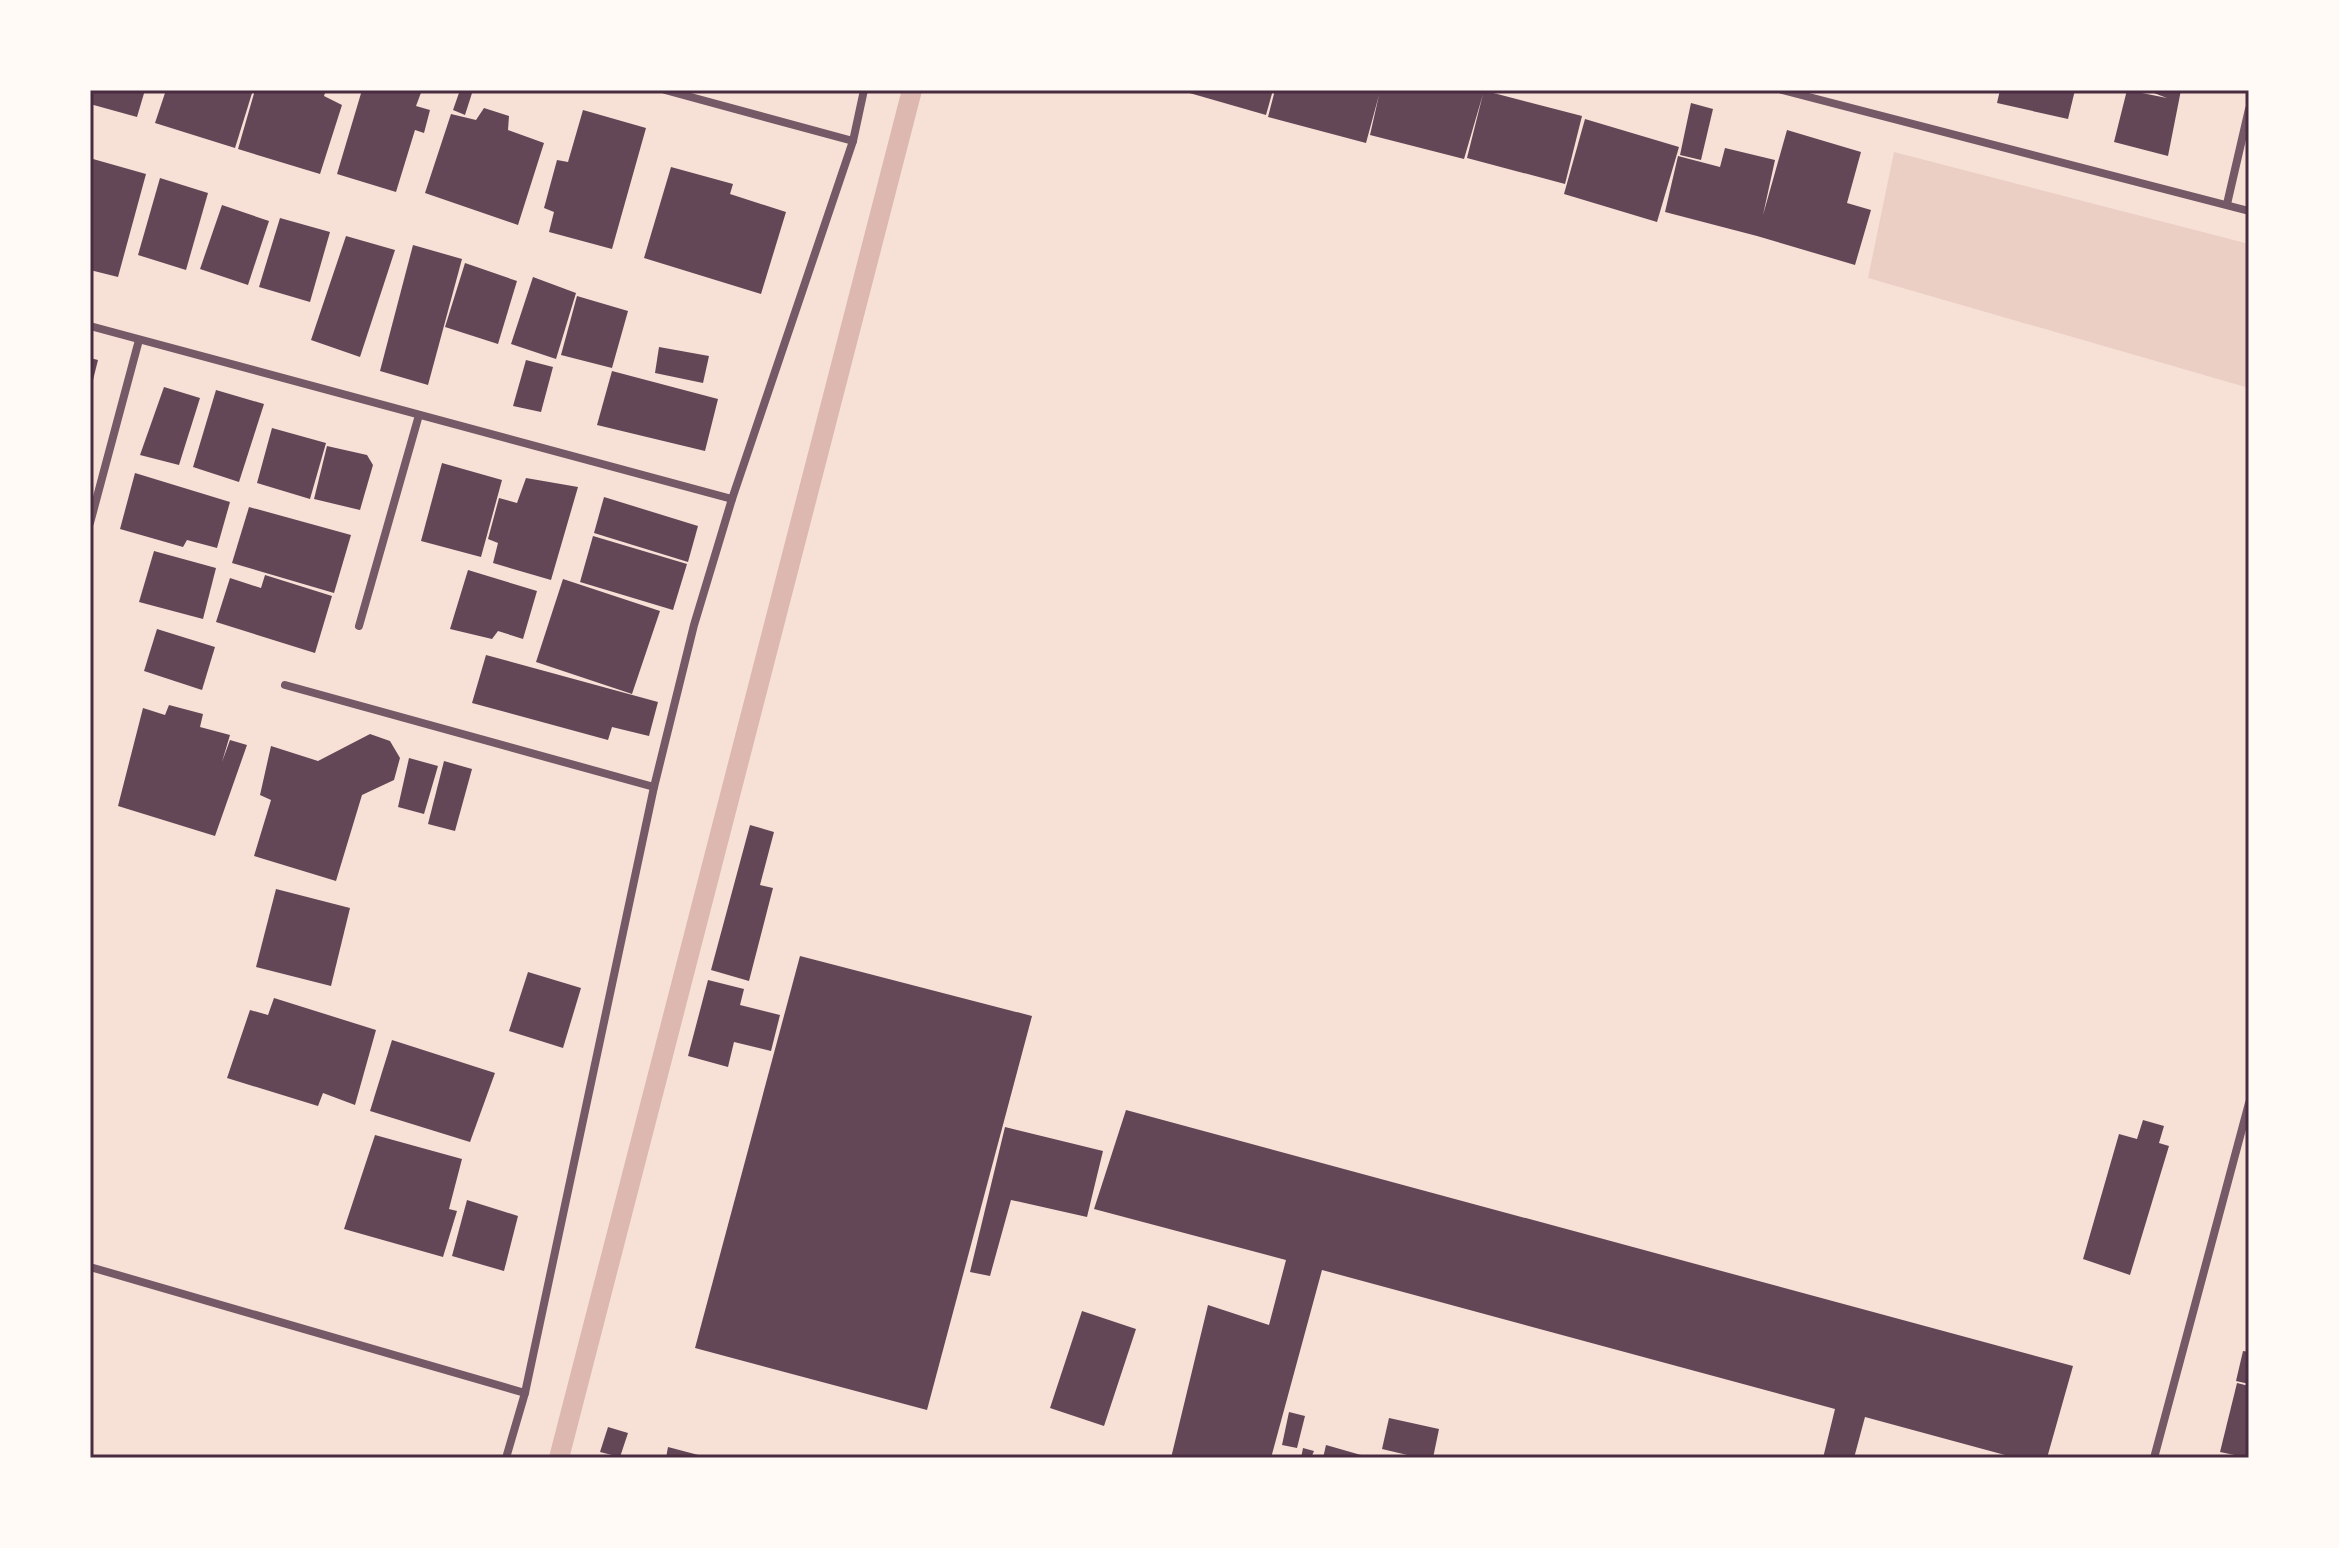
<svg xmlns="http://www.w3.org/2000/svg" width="2339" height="1548" font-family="Signika,sans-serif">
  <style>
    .green { fill: #ebcfc5 }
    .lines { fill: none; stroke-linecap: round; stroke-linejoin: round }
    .stream { stroke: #dcb8b0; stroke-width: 20 }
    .building { fill: #644757 }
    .minor { stroke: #755966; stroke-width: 8 }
    .neatline { fill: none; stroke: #4a2c40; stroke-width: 3 }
  </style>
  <rect width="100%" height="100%" fill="#f7e1d7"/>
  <path class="green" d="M1894,152L2249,244V388L1868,278Z"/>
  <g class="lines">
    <path class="stream" d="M559,1458L912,90"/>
  </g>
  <g class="building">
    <path d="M90,90H145L137,117L90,104Z"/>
    <path d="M166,90H253L235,148L155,123Z"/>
    <path d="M255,90H326L324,96L342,105L320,174L238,149Z"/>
    <path d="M362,90H422L416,106L430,110L424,133L415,130L396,192L337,174Z"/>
    <path d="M460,90H473L465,115L453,110Z"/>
    <path d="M1179,90H1273L1266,115Z"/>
    <path d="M1275,90H1482L1582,116L1565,184L1467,158L1483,94L1464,159L1370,135L1379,95L1366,143L1268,117Z"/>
    <path d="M2000,90H2075L2068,119L1997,103Z"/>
    <path d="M2127,90L2167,98L2146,90H2181L2168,156L2114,142Z"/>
    <path d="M1691,103L1713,109L1701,160L1680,155Z"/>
    <path d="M484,108L509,116L508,130L544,143L518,225L425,193L451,114L476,120Z"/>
    <path d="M583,110L646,128L612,249L549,232L554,212L544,208L557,160L568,162Z"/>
    <path d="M1585,119L1679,147L1657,222L1564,194Z"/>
    <path d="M1787,130L1861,152L1847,203L1871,210L1855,265L1757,236L1665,212L1678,156L1720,167L1725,148L1775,160L1763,215Z"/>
    <path d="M93,159L146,174L118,277L90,270V171Z"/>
    <path d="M671,167L733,184L730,194L786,212L761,294L644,258Z"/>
    <path d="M160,178L208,193L186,270L138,255Z"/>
    <path d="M222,205L269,221L248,285L200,269Z"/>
    <path d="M280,218L330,232L310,302L259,287Z"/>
    <path d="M346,236L395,250L360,357L311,340Z"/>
    <path d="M413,245L462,259L428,385L380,371Z"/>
    <path d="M465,263L517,281L498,344L445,327Z"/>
    <path d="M533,277L576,293L556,359L511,344Z"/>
    <path d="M577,296L628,311L612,368L561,355Z"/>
    <path d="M659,347L709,356L703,383L655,373Z"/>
    <path d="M90,358L98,360L91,388H90Z"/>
    <path d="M526,360L553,367L541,412L513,406Z"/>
    <path d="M612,371L718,399L705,451L597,425Z"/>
    <path d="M164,387L200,398L179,465L140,455Z"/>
    <path d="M216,390L264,404L239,482L193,467Z"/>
    <path d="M272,428L326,443L310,499L257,483Z"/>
    <path d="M327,446L367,455L373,465L360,510L314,499Z"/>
    <path d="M442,463L502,480L481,557L421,541Z"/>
    <path d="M135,473L230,502L217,548L187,540L183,547L120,529Z"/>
    <path d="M526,478L578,487L551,580L493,563L498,543L488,539L499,498L517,503Z"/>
    <path d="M604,497L698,526L688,562L594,533Z"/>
    <path d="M249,507L351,535L334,593L232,563Z"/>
    <path d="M593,536L687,564L673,610L580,582Z"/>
    <path d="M154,551L216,568L203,619L139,602Z"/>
    <path d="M468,570L537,591L523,639L498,631L492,639L450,629Z"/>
    <path d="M265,575L332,596L315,653L216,622L230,578L261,588Z"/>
    <path d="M563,579L660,611L632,694L536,662Z"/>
    <path d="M157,629L215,647L202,690L144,671Z"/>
    <path d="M486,655L658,702L649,736L612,727L608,740L472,703Z"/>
    <path d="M169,705L203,714L200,727L230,735L222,762L230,740L247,745L215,836L118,806L143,708L165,715Z"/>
    <path d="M370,734L390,741L400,758L394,780L362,795L336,881L254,856L271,800L260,795L271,746L318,761Z"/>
    <path d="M409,758L438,766L424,814L398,807Z"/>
    <path d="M444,761L472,769L455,831L428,824Z"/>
    <path d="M750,825L774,832L760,885L773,888L749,981L711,970Z"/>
    <path d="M276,889L350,908L331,986L256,967Z"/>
    <path d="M800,956L1032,1016L927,1410L695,1348Z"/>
    <path d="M528,972L581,988L563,1048L509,1031Z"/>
    <path d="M708,980L744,989L740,1005L780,1015L771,1051L734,1042L728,1067L688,1056Z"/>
    <path d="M274,998L376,1030L355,1105L323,1093L318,1106L227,1078L250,1010L268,1015Z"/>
    <path d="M392,1040L495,1073L470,1142L370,1111Z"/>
    <path d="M1126,1110L2073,1366L2047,1458H2016L1865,1417L1854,1458H1823L1835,1409L1322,1270L1271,1458H1171L1208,1305L1269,1325L1286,1260L1094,1209Z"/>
    <path d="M2143,1120L2164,1126L2159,1143L2169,1146L2130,1275L2083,1259L2119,1134L2137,1139Z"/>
    <path d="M1005,1127L1103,1151L1087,1217L1011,1200L990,1276L970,1272Z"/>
    <path d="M375,1135L462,1159L449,1209L457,1211L443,1257L344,1229Z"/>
    <path d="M467,1200L518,1216L504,1271L452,1256Z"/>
    <path d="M1082,1311L1136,1329L1104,1426L1050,1408Z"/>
    <path d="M2243,1351L2249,1352V1384L2236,1381Z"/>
    <path d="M2237,1383L2249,1386V1458L2220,1452Z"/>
    <path d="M1289,1412L1305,1416L1297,1448L1282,1445Z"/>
    <path d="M1389,1418L1439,1429L1433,1458H1420L1382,1449Z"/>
    <path d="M608,1427L628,1433L620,1457L600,1452Z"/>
    <path d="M1326,1445L1368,1457V1458H1323Z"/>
    <path d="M668,1447L706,1457L705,1458H666Z"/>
    <path d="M1303,1448L1314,1451L1311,1458H1301Z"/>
  </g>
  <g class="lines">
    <g class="minor">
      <path d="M665,90L853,141"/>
      <path d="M1782,90L2249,211"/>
      <path d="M2227,204L2249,109"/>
      <path d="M90,326L732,499"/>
      <path d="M90,523L139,340"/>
      <path d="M359,626L419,415"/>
      <path d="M285,685L654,787"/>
      <path d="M90,1267L525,1393"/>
      <path d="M506,1458L525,1393L654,787L694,625L732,499L853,141L864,90"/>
      <path d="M2154,1458L2249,1103"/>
    </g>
  </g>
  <rect width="2339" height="1548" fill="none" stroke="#fffaf5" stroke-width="184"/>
  <rect x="92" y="92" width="2155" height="1364" class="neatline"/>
</svg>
